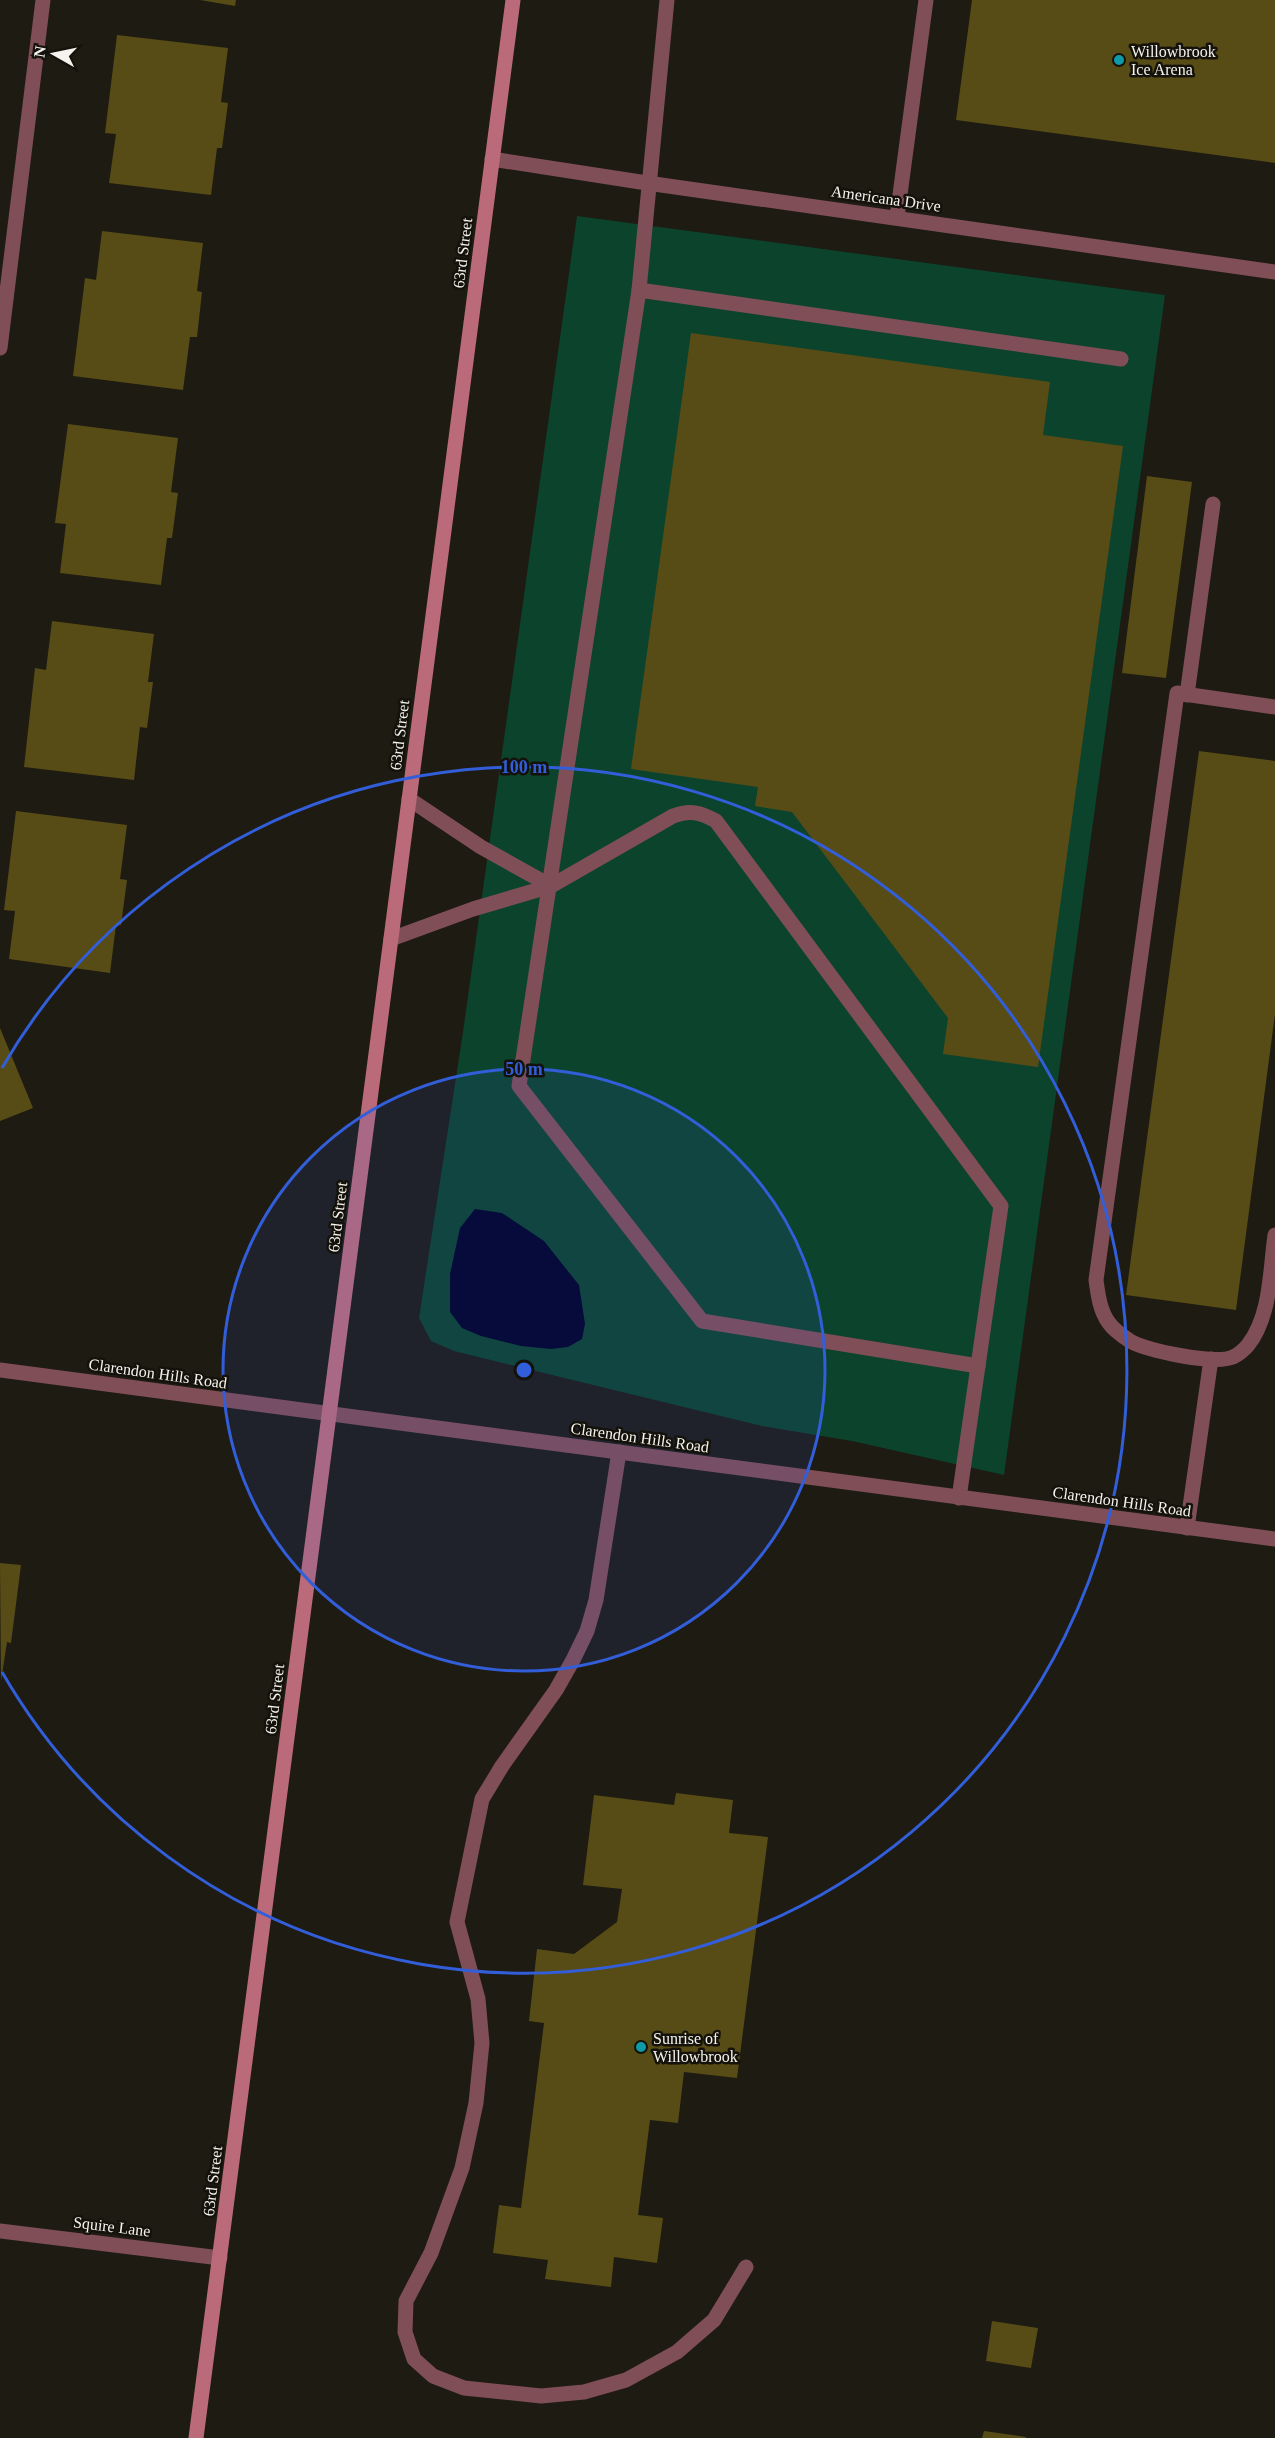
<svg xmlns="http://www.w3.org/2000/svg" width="1275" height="2438" font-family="Georgia,serif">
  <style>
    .green { fill: #0c432c }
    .water { fill: #000025 }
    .building { fill: #584c16 }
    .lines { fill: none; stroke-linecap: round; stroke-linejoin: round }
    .service { stroke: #804e57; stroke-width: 15 }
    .minor { stroke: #804e57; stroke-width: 15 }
    .tertiary { stroke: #804e57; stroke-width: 15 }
    .secondary { stroke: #ba6a79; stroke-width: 15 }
    .ring { fill: none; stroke: #325eda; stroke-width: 3 }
    .culture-dot { fill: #0f9aa8; stroke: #14120a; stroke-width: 2 }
    .labels { text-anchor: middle; stroke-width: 5; stroke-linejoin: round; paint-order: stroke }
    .poi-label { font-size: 16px; fill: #f4f3ed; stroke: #14120a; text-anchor: start }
    .street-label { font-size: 16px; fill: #f4f3ed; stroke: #14120a }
    .centre { fill: #325eda; stroke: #14120a; stroke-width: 3 }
    .ring-label { font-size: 18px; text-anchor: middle; font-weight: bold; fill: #325eda; stroke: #14120a; stroke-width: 5; stroke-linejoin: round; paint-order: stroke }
  </style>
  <rect width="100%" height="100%" fill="#1d1b12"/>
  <path class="green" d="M577,216L1165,295L1004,1475L852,1441L762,1426L454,1351L431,1341L419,1318L463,1032Z"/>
  <path class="water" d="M475,1209L502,1213L544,1241L579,1285L585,1324L582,1339L568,1347L551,1349L521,1346L481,1336L462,1328L450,1312V1274L460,1228Z"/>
  <g class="building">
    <path d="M200,0H236L235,6Z"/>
    <path d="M972,0H1275V163L956,120Z"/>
    <path d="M117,35L228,48L221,102L228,103L222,148H217L211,195L109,183L116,134L105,133Z"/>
    <path d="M102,231L203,243L197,291L202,292L197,337H190L183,390L73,376L85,278L96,280Z"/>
    <path d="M691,333L1050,382L1043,435L1123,446L1038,1067L943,1054L948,1018L792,812L755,806L758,787L631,769Z"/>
    <path d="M68,424L178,438L171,492L178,493L172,538H167L161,585L60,573L66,524L55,523Z"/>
    <path d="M1147,476L1192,482L1166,678L1122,673Z"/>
    <path d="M52,621L154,634L148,682H153L147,728L140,727L134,780L24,767L35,668L46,670Z"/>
    <path d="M1199,751L1275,761V1014L1236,1310L1126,1295Z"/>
    <path d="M16,811L127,825L120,879L127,880L121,925H116L110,973L9,959L15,911L4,910Z"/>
    <path d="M0,1028L33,1108L0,1121Z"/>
    <path d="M0,1563L21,1565L11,1643L7,1642L1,1681Z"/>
    <path d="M676,1793L733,1800L729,1833L768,1837L737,2078L684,2072L678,2123L650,2120L638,2215L663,2218L657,2263L614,2257L611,2287L545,2279L548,2260L493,2253L499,2205L521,2208L544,2023L529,2021L537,1949L574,1954L617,1922L622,1889L583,1885L594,1795L674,1805Z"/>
    <path d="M992,2321L1038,2328L1031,2368L986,2361Z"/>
    <path d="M984,2431L1026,2437V2438H982Z"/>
  </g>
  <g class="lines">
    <g class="service">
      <path d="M667,0L639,290L519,1086L702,1321L978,1366"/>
      <path d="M897,217L926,0"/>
      <path d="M639,290L1121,359"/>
      <path d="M1187,695L1213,504"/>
      <path d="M1275,707L1177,693L1096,1280C1098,1295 1100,1311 1109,1323C1113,1329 1124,1337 1130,1341C1148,1351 1215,1365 1233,1357C1238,1355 1245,1349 1248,1345C1271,1316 1270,1270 1275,1235"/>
      <path d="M409,799L481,847L551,886"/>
      <path d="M391,939L473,909L551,886L673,816C690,810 700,812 716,821L1001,1206L959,1498"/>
      <path d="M619,1452L596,1600L587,1631L573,1660L556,1690L502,1766L482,1799L457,1922L478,1999L482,2043L476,2103L462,2168L431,2253L406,2301L405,2332L414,2359L433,2376L464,2388L541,2396L584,2392L626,2380L677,2352L714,2320L746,2267"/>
      <path d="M1187,1528L1211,1359"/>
    </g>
    <g class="minor">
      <path d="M492,159L647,183L1275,272"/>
      <path d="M0,348L43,0"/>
      <path d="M0,2231L220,2258"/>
    </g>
    <path class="tertiary" d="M0,1370L1275,1539"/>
    <path class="secondary" d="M196,2438L513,0"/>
  </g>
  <circle cx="524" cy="1370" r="301" fill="#325eda" fill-opacity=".12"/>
  <g class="ring">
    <circle cx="524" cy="1370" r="301"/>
    <path d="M2 1068A603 603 0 1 1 2 1672"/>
  </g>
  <g class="culture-dot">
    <circle cx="1119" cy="60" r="6"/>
    <circle cx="641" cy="2047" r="6"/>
  </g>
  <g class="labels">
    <g class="poi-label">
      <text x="1131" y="57">Willowbrook<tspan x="1131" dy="18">Ice Arena</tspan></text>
      <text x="653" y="2044">Sunrise of<tspan x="653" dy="18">Willowbrook</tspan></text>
    </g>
    <g class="street-label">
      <text transform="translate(886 198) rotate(8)" y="6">Americana Drive</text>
      <text transform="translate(462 253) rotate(-83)" y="6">63rd Street</text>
      <text transform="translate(399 735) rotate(-83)" y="6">63rd Street</text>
      <text transform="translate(337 1217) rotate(-83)" y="6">63rd Street</text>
      <text transform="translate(158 1373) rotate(8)" y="6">Clarendon Hills Road</text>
      <text transform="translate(640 1437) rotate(8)" y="6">Clarendon Hills Road</text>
      <text transform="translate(1122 1501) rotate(8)" y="6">Clarendon Hills Road</text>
      <text transform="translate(274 1699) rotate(-83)" y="6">63rd Street</text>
      <text transform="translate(212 2181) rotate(-83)" y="6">63rd Street</text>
      <text transform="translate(112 2226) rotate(7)" y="6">Squire Lane</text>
    </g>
  </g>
  <circle cx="524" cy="1370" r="9" class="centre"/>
  <g class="ring-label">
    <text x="524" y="773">100 m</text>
    <text x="524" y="1075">50 m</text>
  </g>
  <g transform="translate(54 54) rotate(279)" stroke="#14120a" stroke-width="4.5" paint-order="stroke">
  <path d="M0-4.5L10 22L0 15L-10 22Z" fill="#f4f3ed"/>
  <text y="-9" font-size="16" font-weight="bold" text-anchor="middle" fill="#f4f3ed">N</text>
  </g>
</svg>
